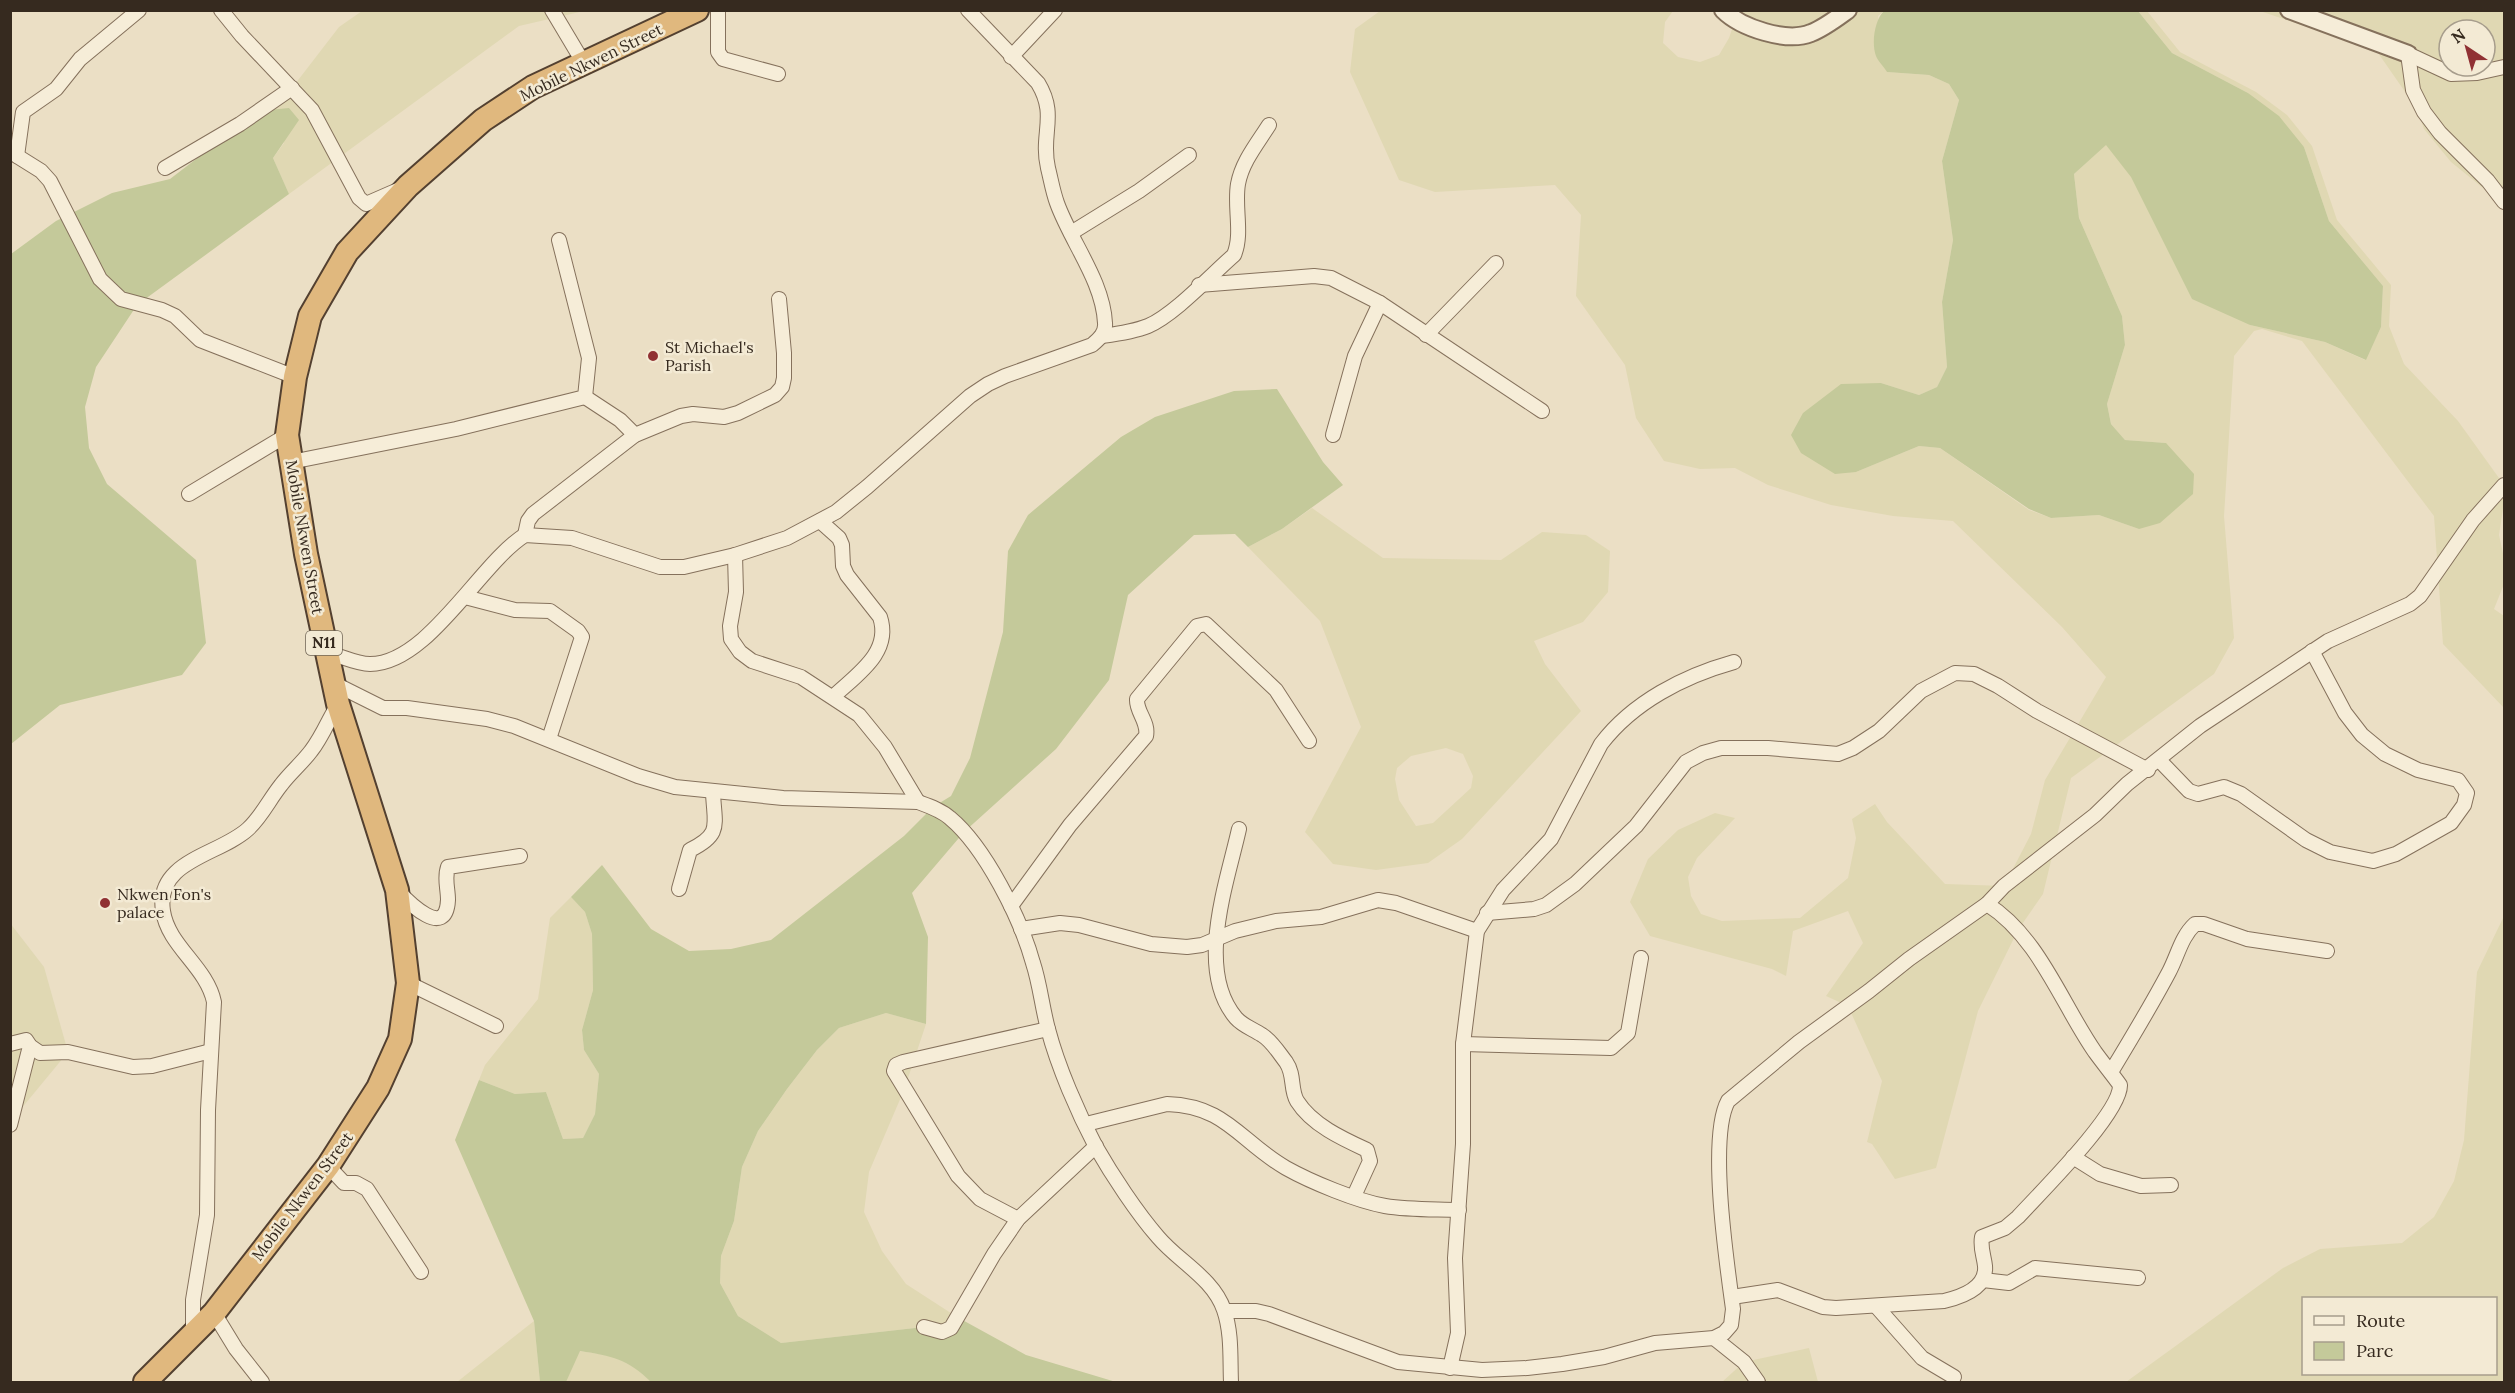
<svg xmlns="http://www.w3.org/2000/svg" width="2515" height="1393" font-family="Lora,serif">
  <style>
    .farmland { fill: #e0d8b3; fill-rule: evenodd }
    .green { fill: #c4c99a }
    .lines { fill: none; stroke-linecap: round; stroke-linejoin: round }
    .minor-casing { stroke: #85715c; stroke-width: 16 }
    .tertiary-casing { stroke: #85715c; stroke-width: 20 }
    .trunk-casing { stroke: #534030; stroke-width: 26 }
    .minor { stroke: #f6edd8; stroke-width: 14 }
    .tertiary { stroke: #f6edd8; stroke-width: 16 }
    .trunk { stroke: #e0b87e; stroke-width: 22 }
    .poi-dot { fill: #903133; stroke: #f3ead4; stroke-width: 2 }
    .labels { text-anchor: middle; stroke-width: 5; stroke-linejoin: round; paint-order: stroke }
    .shield { fill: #f3ead4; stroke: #6f6455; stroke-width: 1.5 }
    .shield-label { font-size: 15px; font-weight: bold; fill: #362a1f }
    .street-label { font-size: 16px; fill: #362a1f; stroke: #f3ead4 }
    .poi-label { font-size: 16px; fill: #362a1f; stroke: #f3ead4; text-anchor: start }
  </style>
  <rect width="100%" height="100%" fill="#ebdfc5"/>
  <g class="farmland">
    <path d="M362,11H584L519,26L289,194L273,158L284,143L259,111L292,88L339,27Z"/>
    <path d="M1380,11H1673L1665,22L1663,43L1678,57L1700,62L1719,55L1729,38L1738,11H1884L1878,16L1887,72L1929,75L1949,84L1959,100L1942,161L1953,240L1942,302L1947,367L1937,387L1919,395L1881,383L1856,472L1919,446L1940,448L2029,510L2051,518L2099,515L2139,529L2166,443L2125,440L2111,424L2107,404L2125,345L2122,316L2079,218L2074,174L2106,144L2250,325L2325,342L2365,360L2381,327L2383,286L2329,221L2304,147L2248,93L2172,53L2138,11H2147L2180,52L2256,92L2287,115L2312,146L2337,220L2391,285L2389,326L2404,364L2458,421L2504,485V502L2499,535L2504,558V584L2494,609L2504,616V708L2443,644L2434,516L2302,341L2262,329L2254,331L2234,356L2224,516L2234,638L2214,674L2071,778L2043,894L2018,930L1978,1011L1936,1168L1895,1179L1872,1144L1867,1142L1882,1081L1848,1006L1826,996L1863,943L1848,911L1793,931L1786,976L1772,969L1650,936L1630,902L1648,859L1678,830L1715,813L1735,818L1697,858L1688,877L1691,896L1701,914L1722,921L1800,918L1848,878L1856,838L1852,819L1875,804L1887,822L1945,884L2004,886L2031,834L2045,780L2106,677L2062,627L1953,521L1893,516L1831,505L1768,485L1735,468L1700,469L1664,461L1636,418L1625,365L1576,296L1581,215L1555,185L1435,192L1399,180L1350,72L1355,29Z"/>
    <path d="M2260,11H2504V205L2451,162L2424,129L2417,109L2376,50ZM2449,30H2485V66H2449Z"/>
    <path d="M1312,508L1383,558L1501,560L1542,532L1586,535L1610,551L1608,592L1583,622L1534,641L1545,664L1581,711L1462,839L1428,863L1376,870L1333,864L1305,832L1361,727L1320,621L1248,547L1282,529ZM1446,748L1463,754L1473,776L1471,788L1433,823L1416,826L1399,800L1395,779L1397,768L1411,756Z"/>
    <path d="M571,897L585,912L592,934L593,990L582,1030L584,1050L599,1074L595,1114L583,1138L563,1139L546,1092L515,1094L479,1080L485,1065L538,999L550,918Z"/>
    <path d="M2504,916V1382H2126L2283,1268L2320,1249L2402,1243L2434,1217L2454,1181L2464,1140L2477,972ZM2304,1298H2496V1374H2304Z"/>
    <path d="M10,923L44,967L68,1052L11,1121Z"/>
    <path d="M886,1013L926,1024L904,1090L869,1172L864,1212L882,1251L906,1284L957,1317L951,1328L924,1327L781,1343L738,1316L720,1283L721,1256L734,1221L742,1167L758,1131L787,1089L817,1050L839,1028Z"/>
    <path d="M534,1321L540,1382H457Z"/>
    <path d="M1809,1348L1818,1382H1722L1744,1362Z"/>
    <path d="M579,1351L613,1356L637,1369L651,1382H551L566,1381Z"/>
  </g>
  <g class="green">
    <path d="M1884,11H2138L2172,53L2248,93L2279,116L2304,147L2329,221L2383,286L2381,327L2366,360L2325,342L2250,325L2192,299L2131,177L2106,145L2074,174L2079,218L2122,316L2125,345L2107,404L2111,424L2125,440L2166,443L2194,474L2193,494L2160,523L2139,529L2099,515L2051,518L2029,509L1940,448L1919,446L1856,472L1835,474L1801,453L1791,435L1803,413L1841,384L1881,383L1919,395L1937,387L1947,367L1942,302L1953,240L1942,161L1959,100L1949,84L1929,75L1887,72C1884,67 1878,61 1876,56C1871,43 1875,19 1884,11Z"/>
    <path d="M289,108L299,120L273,158L289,194L137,305L96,367L85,407L89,448L107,484L196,560L206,643L182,675L60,705L11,744V254L56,221L112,193L170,179L259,111Z"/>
    <path d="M1277,389L1323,462L1343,485L1282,529L1248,547L1235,534L1194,535L1128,595L1109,680L1056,749L964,832L912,893L928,937L926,1024L886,1013L839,1028L817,1050L787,1089L758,1131L742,1167L734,1221L721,1256L720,1283L738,1316L781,1343L924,1327L942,1332L957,1317L1026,1355L1116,1382H651C628,1359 612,1356 580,1351L566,1382H540L534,1321L455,1140L479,1080L515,1094L546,1092L563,1139L583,1138L595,1114L599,1074L584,1050L582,1030L593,990L592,934L585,912L571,897L602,865L651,929L689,951L731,949L771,940L904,836L933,807L951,796L970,758L1003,632L1008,551L1028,515L1121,437L1155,417L1234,391Z"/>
  </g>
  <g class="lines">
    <defs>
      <g id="minor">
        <path d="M221,10L242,36L312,110L359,198L366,204L398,190"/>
        <path d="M552,10L583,62"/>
        <path d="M718,10V52L723,59L778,74"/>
        <path d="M2408,54L2413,90L2424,112L2440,133L2488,181L2504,202"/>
        <path d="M2408,54L2451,74L2477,73L2504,67"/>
        <path d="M1011,57L1055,10"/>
        <path d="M17,156L41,171L50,181L100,279L121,299L162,310L175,316L200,340L295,377"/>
        <path d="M17,156L23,112L56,89L80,59L139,10"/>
        <path d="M165,168L240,124L292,88"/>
        <path d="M1071,233L1139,191L1189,155"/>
        <path d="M1199,285L1314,276L1331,278L1380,303L1542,411"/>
        <path d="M1426,335L1496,263"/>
        <path d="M1102,336C1117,334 1133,332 1148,326C1174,315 1211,275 1234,255C1243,234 1234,207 1238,184C1242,162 1257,144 1269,125"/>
        <path d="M585,397L620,420L635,435"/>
        <path d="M1333,435L1355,356L1380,303"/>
        <path d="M291,462L456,429L585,397L589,358L559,240"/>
        <path d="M189,494L287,435"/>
        <path d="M820,521L839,538L842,545L843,566L847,575L880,617C892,653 856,675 833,697"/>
        <path d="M525,535L528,521L533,514L635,435L681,416L693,414L724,417L738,413L775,395L782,387L784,378V353L779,299"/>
        <path d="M735,555L736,592L730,626L731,639L740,652L752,661L801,677L859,715L885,747L918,802"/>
        <path d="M465,597L515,610L550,611L578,631L582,637L549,739"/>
        <path d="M325,652C339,655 356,664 370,664C428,664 480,563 525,535L572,538L660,567H684L735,555L787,538L836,512L867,487L970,396L988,384L1005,376L1092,345C1099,339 1106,333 1105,323C1103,281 1071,242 1057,203C1053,192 1051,180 1048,168C1040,134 1058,116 1038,83L968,10"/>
        <path d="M335,684L383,708H407L487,719L514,726L638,776L675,787L783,798L918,802C929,806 941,810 950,818C985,847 1021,919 1033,963C1040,984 1042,1007 1048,1029C1058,1067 1078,1113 1096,1147C1112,1175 1137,1213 1158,1237C1179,1262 1213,1278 1224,1310C1232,1333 1230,1359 1231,1382"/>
        <path d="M2159,760L2189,791L2198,794L2224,787L2241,794L2306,840L2330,852L2373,861L2396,854L2451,823L2464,805L2467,793L2458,780L2418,770L2385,754L2362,735L2345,713L2312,651"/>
        <path d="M1239,829C1227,883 1195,970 1236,1018C1243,1026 1253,1029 1262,1035C1272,1041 1279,1053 1286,1062C1295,1075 1290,1089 1297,1101C1312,1125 1343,1139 1367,1150L1370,1161L1354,1196"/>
        <path d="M679,889L690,850C723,834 714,824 713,792"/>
        <path d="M398,891C409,903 446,940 448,900C448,888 444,878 448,867L520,856"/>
        <path d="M1011,906L1070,825L1146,736C1149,722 1136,712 1137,699L1197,626L1206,624L1276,690L1309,741"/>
        <path d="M1487,913L1534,909L1546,905L1575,884L1636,826L1686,762L1703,753L1721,748H1768L1838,754L1853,748L1879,731L1921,691L1955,673L1974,674L1998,686L2037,711L2148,770"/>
        <path d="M1021,929L1060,923L1079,925L1151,944L1187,947L1202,945L1235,931L1276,921L1321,917L1378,900L1396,903L1477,931"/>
        <path d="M408,983L496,1026"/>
        <path d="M10,1044L26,1040L30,1046L40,1053L68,1052L133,1067L152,1066L211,1051"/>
        <path d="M1463,1044L1611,1048L1628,1033L1641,958"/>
        <path d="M2111,1072C2131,1039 2151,1006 2169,972C2178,955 2181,937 2195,924H2204L2247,939L2327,951"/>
        <path d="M1086,1124L1167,1104C1227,1106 1239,1141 1286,1168C1311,1182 1357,1201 1385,1206C1409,1210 1435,1209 1459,1210"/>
        <path d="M10,1125L30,1046"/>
        <path d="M2073,1157L2100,1174L2141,1186L2171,1185"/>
        <path d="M328,1166L344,1183H356L367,1189L421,1272"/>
        <path d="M1018,1219L980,1199L958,1176L894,1071L896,1065L903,1062L1048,1029"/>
        <path d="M1983,1280L2009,1283L2035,1268L2138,1278"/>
        <path d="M1732,1297L1778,1290L1823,1307L1836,1308L1944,1301C1961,1297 1987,1288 1985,1266C1984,1256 1980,1248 1982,1237L2005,1228L2018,1217C2039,1194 2121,1113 2120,1085C2112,1074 2103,1063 2095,1052C2061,1003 2039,937 1987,904"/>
        <path d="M1876,1306L1922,1358L1954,1377"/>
        <path d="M1225,1311H1256L1269,1314L1398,1362L1482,1370L1527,1368L1562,1364L1604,1357L1655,1343L1714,1338L1724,1333L1731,1325L1733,1309C1727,1265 1708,1138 1728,1101L1799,1042L1869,991L1909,959L1987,904L2004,886L2095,815L2127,784L2200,726L2328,641L2410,604L2420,596L2473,520L2504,485"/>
        <path d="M214,1313L236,1349L262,1382"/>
        <path d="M924,1327L942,1332L951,1328L994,1254L1018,1219L1096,1146"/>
        <path d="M193,1337V1300L207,1215L208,1110L214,1002C207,967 168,946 163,911C155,860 220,855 248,829C262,816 269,800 281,785C290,773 302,763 311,751C322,737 329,719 338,704"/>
        <path d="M1714,1338L1744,1362L1758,1382"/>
        <path d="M1450,1368L1458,1333L1455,1258L1463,1144V1044L1477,931L1503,890L1551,839L1601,744C1633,702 1684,676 1734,662"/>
      </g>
      <g id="tertiary">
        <path d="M1723,10C1741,28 1787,43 1811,33C1824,28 1837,18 1848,10"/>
        <path d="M2289,10L2408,54"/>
      </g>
      <path id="trunk" d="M145,1382L214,1313L328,1166L378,1088L400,1039L408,983L397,890L338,704L306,554L287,435L295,377L310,316L347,252L408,186L483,120L533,87L697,10"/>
    </defs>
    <use href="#minor" class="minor-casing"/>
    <use href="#tertiary" class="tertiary-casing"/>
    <use href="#trunk" class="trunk-casing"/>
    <use href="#minor" class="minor"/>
    <use href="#tertiary" class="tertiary"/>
    <use href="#trunk" class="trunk"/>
  </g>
  <g class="poi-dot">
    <circle cx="653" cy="356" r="6"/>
    <circle cx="105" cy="903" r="6"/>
  </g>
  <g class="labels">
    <rect class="shield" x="306" y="631" width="36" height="24" rx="4.5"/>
    <g class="shield-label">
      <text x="324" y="648">N11</text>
    </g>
    <g class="street-label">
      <text transform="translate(591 62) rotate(-26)" y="6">Mobile Nkwen Street</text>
      <text transform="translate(305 537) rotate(80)" y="6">Mobile Nkwen Street</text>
      <text transform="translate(302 1196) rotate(-53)" y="6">Mobile Nkwen Street</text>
    </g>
    <g class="poi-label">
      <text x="665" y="353">St Michael's<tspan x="665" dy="18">Parish</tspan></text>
      <text x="117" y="900">Nkwen Fon's<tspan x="117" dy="18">palace</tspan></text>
    </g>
  </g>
  <rect width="2515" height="1393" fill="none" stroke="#362a1f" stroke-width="24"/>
  <rect x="2302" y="1297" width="195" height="78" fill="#f3ead4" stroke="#a79d8c" stroke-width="1.5"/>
  <rect x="2314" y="1316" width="30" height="9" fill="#f6edd8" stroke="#a79d8c" stroke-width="1.5"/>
  <text x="2356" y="1327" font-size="18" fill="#362a1f">Route</text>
  <rect x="2314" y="1342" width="30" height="18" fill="#c4c99a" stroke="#a79d8c" stroke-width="1.5"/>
  <text x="2356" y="1357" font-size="18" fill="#362a1f">Parc</text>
  <g transform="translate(2467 48) rotate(324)"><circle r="28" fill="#f3ead4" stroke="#a79d8c" stroke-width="1.5"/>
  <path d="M0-4.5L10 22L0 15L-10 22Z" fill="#903133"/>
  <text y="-9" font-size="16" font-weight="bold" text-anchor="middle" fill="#362a1f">N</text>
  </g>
</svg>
